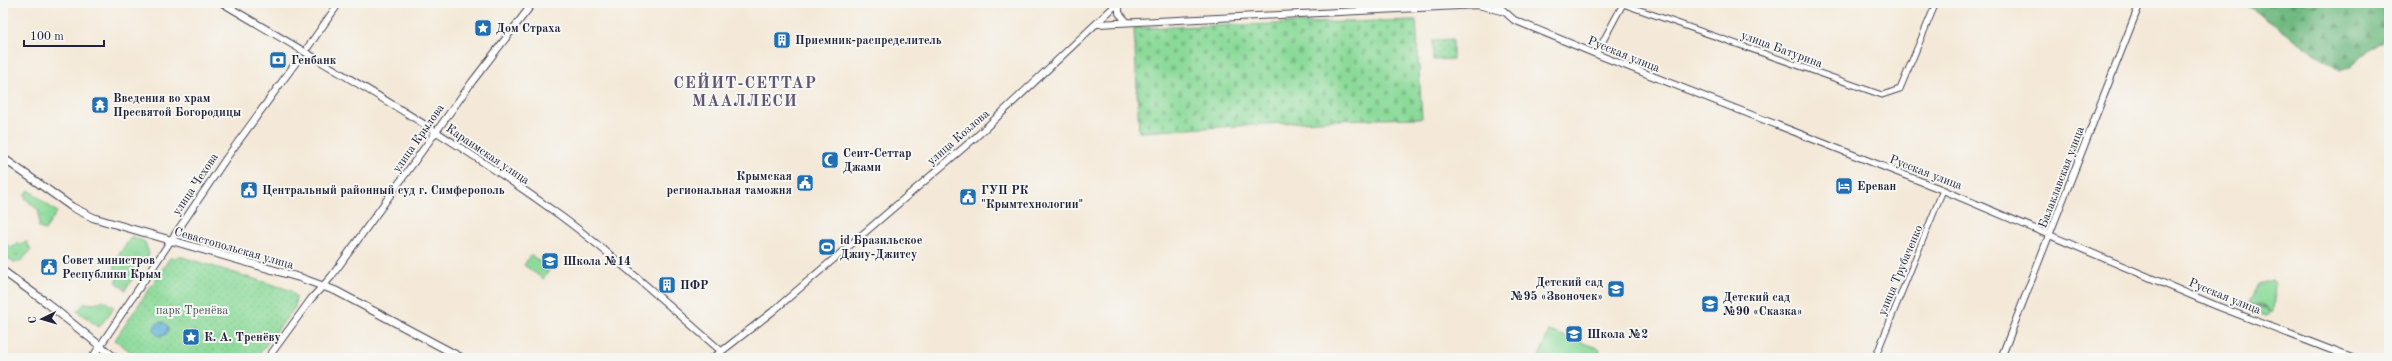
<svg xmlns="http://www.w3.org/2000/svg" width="2392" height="361" font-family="'Old Standard TT',serif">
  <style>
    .grass { fill: url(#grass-tufts); stroke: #567e6a }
    .forest { fill: url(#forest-firs); stroke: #496e5e }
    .cemetery { fill: url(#cemetery-stones); stroke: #567e6a }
    .park { fill: url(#park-dots); stroke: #567e6a }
    .pitch { fill: #8bda99; stroke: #567e6a }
    .water { fill: url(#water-waves); stroke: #40698a }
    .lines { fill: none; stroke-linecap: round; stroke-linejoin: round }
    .tertiary-casing { stroke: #424053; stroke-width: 7 }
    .secondary-casing { stroke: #424053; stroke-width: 8 }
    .primary-casing { stroke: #424053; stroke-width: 9 }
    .tertiary { stroke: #fff; stroke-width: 5 }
    .secondary { stroke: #fff; stroke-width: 6 }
    .primary { stroke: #fff; stroke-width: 7 }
    .labels { text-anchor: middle; stroke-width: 4; stroke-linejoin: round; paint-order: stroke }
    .poi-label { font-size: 12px; font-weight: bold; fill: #22223b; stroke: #f6f6f2; text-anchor: start }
    .street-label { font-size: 12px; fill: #22223b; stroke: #f6f6f2 }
    .park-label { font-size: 12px; fill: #425957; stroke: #f6f6f2 }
    .district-label { font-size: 16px; font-weight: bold; letter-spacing: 1px; fill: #605574; stroke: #f6f6f2 }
  </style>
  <defs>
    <pattern id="grass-tufts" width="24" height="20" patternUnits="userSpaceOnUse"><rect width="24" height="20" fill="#8bda99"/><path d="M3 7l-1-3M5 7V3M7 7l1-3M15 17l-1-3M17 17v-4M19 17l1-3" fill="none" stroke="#78bb85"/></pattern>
    <pattern id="forest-firs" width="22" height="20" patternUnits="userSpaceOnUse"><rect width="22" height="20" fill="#70ba81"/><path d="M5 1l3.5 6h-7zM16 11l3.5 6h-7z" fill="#5c976b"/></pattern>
    <pattern id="cemetery-stones" width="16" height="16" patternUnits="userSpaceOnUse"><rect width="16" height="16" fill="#8bda99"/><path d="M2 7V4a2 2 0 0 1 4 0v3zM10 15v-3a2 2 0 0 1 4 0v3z" fill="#78bb85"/></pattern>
    <pattern id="park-dots" width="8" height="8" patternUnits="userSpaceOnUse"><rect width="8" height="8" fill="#8bda99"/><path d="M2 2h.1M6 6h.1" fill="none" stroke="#78bb85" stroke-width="1.8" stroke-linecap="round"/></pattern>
    <pattern id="water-waves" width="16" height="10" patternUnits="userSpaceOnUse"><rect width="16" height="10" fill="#5db0d8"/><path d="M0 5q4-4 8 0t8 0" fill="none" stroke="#4c8fb0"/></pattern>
  </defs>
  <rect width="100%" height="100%" fill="#f6f6f2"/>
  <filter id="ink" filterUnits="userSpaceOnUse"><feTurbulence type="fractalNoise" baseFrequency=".025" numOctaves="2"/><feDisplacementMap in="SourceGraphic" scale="8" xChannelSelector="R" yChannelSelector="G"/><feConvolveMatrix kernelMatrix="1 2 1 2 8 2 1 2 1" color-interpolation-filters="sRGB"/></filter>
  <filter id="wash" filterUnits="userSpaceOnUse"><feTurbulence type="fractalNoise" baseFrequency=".012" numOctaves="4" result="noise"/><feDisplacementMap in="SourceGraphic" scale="16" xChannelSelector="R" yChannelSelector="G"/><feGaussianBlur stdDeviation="0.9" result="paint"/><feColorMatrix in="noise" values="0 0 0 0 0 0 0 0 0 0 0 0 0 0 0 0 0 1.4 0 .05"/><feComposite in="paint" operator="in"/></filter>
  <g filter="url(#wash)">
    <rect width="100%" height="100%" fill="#f4e9d8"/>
    <g class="grass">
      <path d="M29,190L57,212L45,230L39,228V211L26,199L25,194Z"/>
      <path d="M132,236L145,242L149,254L125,290L117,283L114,261Z"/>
      <path d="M27,242L31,250L20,262H14L3,255V247L9,245L12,248L16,244Z"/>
      <path d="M2272,280L2275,283L2273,312L2271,313L2266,307L2249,303L2258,284Z"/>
      <path d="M103,300L114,308L99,327L77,311L85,303L94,304Z"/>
      <path d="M2249,305L2266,308L2270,314L2265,316L2252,311Z"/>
    </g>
    <path class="forest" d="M2243,3H2389V35L2348,68L2340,71Z"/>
    <path class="cemetery" d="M1416,20L1422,118L1333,120L1139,132L1134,28Z"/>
    <g class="park">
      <path d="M1453,39V59L1433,60V40Z"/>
      <path d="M182,257L290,290L296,297L295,307L256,358H139L115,340L170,258Z"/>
    </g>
    <g class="pitch">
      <path d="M531,255L550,269L543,279L524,265Z"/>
      <path d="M1549,331L1600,349L1597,358H1539Z"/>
    </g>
    <circle class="water" cx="161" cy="329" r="7"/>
  </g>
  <g filter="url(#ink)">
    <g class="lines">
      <defs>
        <g id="tertiary">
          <path d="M1596,54L1623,4L1882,95L1900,89L1936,3"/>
          <path d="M1875,358L1943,190"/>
        </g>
        <g id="secondary">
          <path d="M222,3C337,71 454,138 562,217C617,258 669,306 721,351"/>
          <path d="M1119,3V13L1126,21"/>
          <path d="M1495,3L1514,20L1596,54L1943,190L2217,306L2352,358"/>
          <path d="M1098,24L1478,5L1501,11"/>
          <path d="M308,47L339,3"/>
          <path d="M92,358L227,157L300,57"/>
          <path d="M268,358L311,299L331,277L472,82L533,3"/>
          <path d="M713,358L772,312L976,137L1118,3"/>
          <path d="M2001,358L2140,3"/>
        </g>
        <g id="primary">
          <path d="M3,158L72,207L94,218L301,278L336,291L462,358"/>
          <path d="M3,271L47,303L115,358"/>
        </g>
      </defs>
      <use href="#tertiary" class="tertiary-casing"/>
      <use href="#secondary" class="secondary-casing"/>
      <use href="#primary" class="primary-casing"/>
      <use href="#tertiary" class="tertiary"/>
      <use href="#secondary" class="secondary"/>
      <use href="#primary" class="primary"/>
    </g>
  </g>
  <defs>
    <symbol id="sight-square" viewBox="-11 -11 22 22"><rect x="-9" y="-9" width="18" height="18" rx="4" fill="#1f6fb2" stroke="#f6f6f2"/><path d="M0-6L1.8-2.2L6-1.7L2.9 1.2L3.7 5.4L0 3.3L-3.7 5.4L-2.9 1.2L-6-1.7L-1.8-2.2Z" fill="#fff"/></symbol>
    <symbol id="building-square" viewBox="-11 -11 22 22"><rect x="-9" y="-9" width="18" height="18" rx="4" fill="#1f6fb2" stroke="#f6f6f2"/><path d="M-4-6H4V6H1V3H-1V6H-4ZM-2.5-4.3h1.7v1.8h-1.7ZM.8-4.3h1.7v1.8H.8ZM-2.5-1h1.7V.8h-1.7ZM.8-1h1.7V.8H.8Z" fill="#fff"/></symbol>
    <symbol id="bank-square" viewBox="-11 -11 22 22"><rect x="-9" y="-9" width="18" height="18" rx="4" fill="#1f6fb2" stroke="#f6f6f2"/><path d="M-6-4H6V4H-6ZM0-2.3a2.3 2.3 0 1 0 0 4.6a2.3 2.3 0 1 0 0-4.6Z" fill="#fff"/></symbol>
    <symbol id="temple-square" viewBox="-11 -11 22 22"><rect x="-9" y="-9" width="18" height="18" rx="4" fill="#1f6fb2" stroke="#f6f6f2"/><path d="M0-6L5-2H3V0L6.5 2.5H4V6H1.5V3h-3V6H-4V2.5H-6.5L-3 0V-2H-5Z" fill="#fff"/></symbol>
    <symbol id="mosque-square" viewBox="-11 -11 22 22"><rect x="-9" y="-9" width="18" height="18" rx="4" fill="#1f6fb2" stroke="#f6f6f2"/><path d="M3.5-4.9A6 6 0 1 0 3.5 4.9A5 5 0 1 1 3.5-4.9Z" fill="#fff"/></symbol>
    <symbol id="civic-square" viewBox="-11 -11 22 22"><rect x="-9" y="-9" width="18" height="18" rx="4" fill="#1f6fb2" stroke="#f6f6f2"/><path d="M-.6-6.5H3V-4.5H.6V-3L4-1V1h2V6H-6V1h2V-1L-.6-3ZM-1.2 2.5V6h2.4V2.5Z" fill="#fff"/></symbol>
    <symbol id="hotel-square" viewBox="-11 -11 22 22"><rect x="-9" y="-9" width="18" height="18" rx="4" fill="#1f6fb2" stroke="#f6f6f2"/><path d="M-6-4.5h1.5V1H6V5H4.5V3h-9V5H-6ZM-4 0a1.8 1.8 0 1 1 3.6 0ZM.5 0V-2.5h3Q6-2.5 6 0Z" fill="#fff"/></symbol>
    <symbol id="stadium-square" viewBox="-11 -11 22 22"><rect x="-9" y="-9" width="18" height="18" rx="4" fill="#1f6fb2" stroke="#f6f6f2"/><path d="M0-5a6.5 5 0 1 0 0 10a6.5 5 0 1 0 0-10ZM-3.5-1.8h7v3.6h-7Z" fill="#fff"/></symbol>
    <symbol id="school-square" viewBox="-11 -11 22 22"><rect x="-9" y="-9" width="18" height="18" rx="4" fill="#1f6fb2" stroke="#f6f6f2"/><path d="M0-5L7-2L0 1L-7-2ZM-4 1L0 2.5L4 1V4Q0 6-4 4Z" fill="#fff"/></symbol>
  </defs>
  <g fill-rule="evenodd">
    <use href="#sight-square" x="473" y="18" width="20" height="20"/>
    <use href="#building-square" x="772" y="30" width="20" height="20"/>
    <use href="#bank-square" x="268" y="50" width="20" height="20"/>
    <use href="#temple-square" x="90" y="95" width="20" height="20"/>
    <use href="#mosque-square" x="820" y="150" width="20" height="20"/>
    <use href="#civic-square" x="795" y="173" width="20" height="20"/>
    <use href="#hotel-square" x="1834" y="176" width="20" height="20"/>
    <use href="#civic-square" x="239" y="180" width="20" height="20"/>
    <use href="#civic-square" x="958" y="187" width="20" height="20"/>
    <use href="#stadium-square" x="817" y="237" width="20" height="20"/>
    <use href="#school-square" x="540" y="251" width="20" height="20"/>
    <use href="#civic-square" x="39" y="257" width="20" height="20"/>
    <use href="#building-square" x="657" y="275" width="20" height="20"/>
    <use href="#school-square" x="1606" y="279" width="20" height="20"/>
    <use href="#school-square" x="1700" y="294" width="20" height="20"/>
    <use href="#school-square" x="1564" y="324" width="20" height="20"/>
    <use href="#sight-square" x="181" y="327" width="20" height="20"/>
  </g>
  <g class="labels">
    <g class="poi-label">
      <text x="496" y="32">Дом Страха</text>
      <text x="795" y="44">Приемник-распределитель</text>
      <text x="291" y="64">Генбанк</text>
      <text x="113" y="102">Введения во храм<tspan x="113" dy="14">Пресвятой Богородицы</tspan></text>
      <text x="843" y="157">Сеит-Сеттар<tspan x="843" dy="14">Джами</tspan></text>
      <text x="792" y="180" text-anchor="end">Крымская<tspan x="792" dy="14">региональная таможня</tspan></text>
      <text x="1857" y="190">Ереван</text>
      <text x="262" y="194">Центральный районный суд г. Симферополь</text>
      <text x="981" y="194">ГУП РК<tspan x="981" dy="14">"Крымтехнологии"</tspan></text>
      <text x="840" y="244">id Бразильское<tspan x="840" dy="14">Джиу-Джитсу</tspan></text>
      <text x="62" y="264">Совет министров<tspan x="62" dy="14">Республики Крым</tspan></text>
      <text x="563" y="265">Школа №14</text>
      <text x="1603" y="286" text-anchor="end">Детский сад<tspan x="1603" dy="14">№95 «Звоночек»</tspan></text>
      <text x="680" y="289">ПФР</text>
      <text x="1723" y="301">Детский сад<tspan x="1723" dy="14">№90 «Сказка»</tspan></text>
      <text x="1587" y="338">Школа №2</text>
      <text x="204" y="341">К. А. Тренёву</text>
    </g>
    <g class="street-label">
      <text transform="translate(1782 49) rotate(20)" y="4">улица Батурина</text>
      <text transform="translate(1624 54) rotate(22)" y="4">Русская улица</text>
      <text transform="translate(958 137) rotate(-41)" y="4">улица Козлова</text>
      <text transform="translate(418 138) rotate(-55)" y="4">улица Крылова</text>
      <text transform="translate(488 154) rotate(34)" y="4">Караимская улица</text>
      <text transform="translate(1926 172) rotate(21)" y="4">Русская улица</text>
      <text transform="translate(2061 177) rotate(-69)" y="4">Балаклавская улица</text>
      <text transform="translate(195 184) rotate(-56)" y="4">улица Чехова</text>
      <text transform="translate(234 248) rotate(16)" y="4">Севастопольская улица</text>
      <text transform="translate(1900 270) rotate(-67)" y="4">улица Трубаченко</text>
      <text transform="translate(2225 296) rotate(22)" y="4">Русская улица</text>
    </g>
    <g class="park-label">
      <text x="192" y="314">парк Тренёва</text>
    </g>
    <g class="district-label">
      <text x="745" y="88">СЕЙИТ-СЕТТАР<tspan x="745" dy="18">МААЛЛЕСИ</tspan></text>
    </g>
  </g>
  <rect width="2392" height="361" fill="none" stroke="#f6f6f2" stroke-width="16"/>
  <g transform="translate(42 319) rotate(265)" stroke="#f6f6f2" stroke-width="3" paint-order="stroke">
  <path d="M0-3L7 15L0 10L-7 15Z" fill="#22223b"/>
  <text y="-6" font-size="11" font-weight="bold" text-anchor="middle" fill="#22223b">С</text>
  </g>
  <path d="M24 40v6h80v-6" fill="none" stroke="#22223b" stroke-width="2"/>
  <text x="30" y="40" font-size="12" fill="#22223b" stroke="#f6f6f2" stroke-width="3" paint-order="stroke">100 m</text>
</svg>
